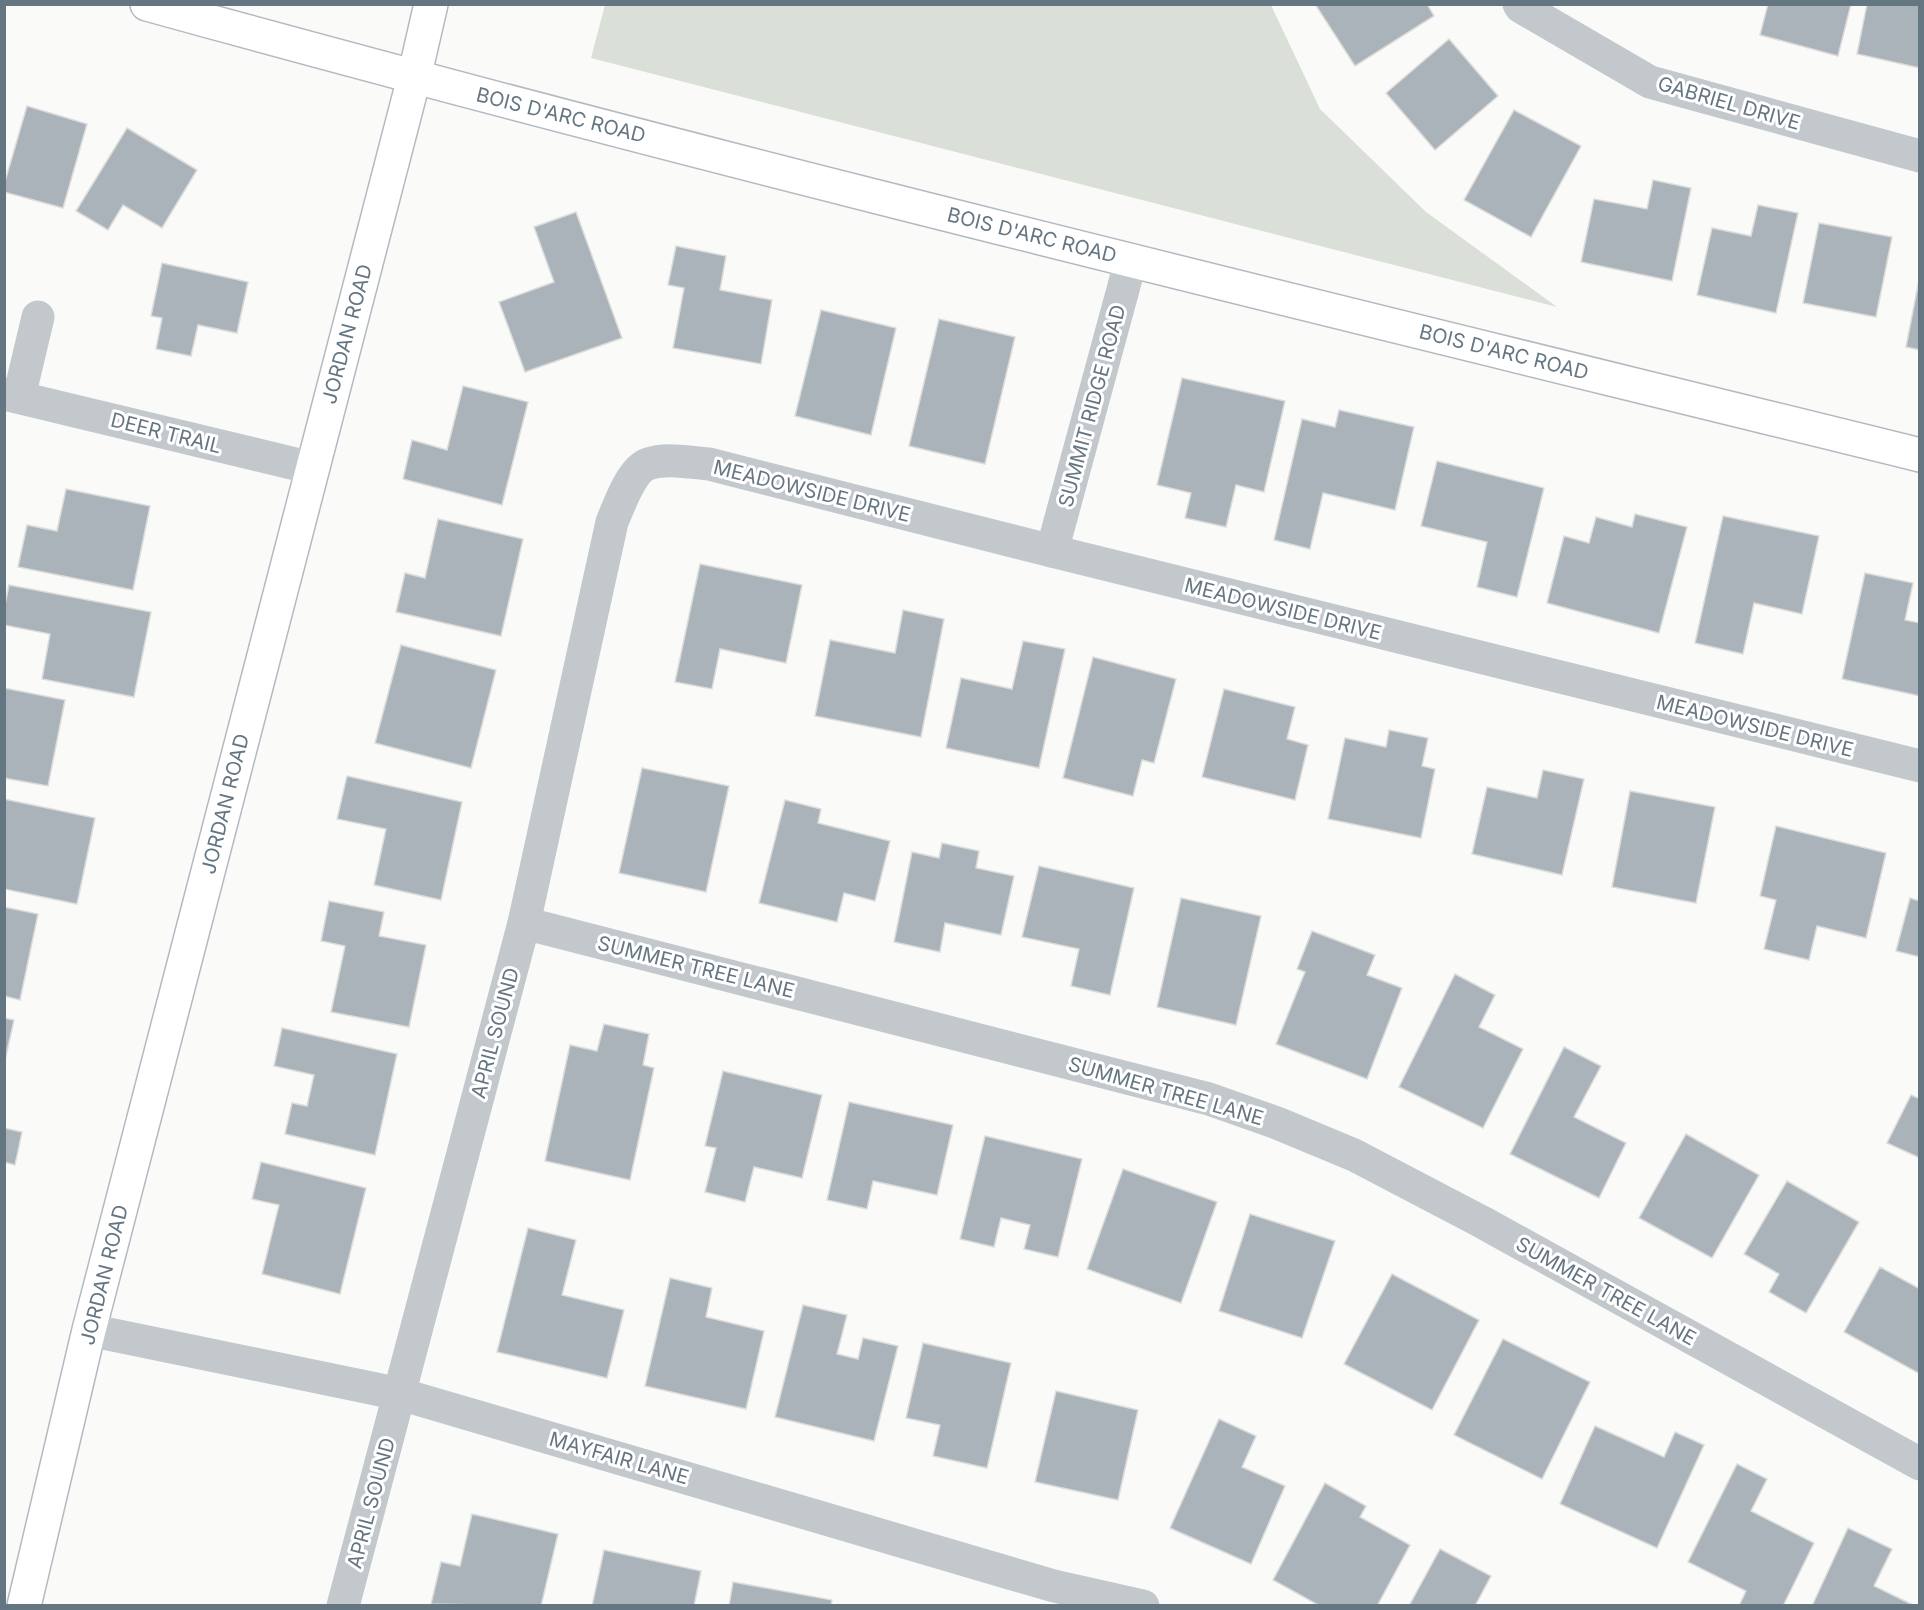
<svg xmlns="http://www.w3.org/2000/svg" width="1924" height="1610" font-family="Inter,sans-serif">
  <style>
    .green { fill: #dadfd7 }
    .building { fill: #aab3b9; stroke: #dcdcda; stroke-width: 1.5 }
    .lines { fill: none; stroke-linecap: round; stroke-linejoin: round }
    .secondary-casing { stroke: #b3babf; stroke-width: 36 }
    .street { stroke: #c3c8cc; stroke-width: 33 }
    .secondary { stroke: #fff; stroke-width: 33 }
    .labels { text-anchor: middle; stroke-width: 6; stroke-linejoin: round; paint-order: stroke }
    .street-label { font-size: 20px; fill: #657683; stroke: #fff }
  </style>
  <rect width="100%" height="100%" fill="#fafaf8"/>
  <path class="green" d="M605,5H1271L1320,109L1426,212L1557,307L591,58Z"/>
  <g class="building">
    <path d="M1315,4H1427L1434,16L1355,66Z"/>
    <path d="M1768,4H1851L1838,56L1760,35Z"/>
    <path d="M1867,4H1920V68L1857,54Z"/>
    <path d="M1449,39L1498,96L1435,150L1386,93Z"/>
    <path d="M27,106L87,124L63,208L4,192V185Z"/>
    <path d="M1514,110L1581,146L1531,237L1464,200Z"/>
    <path d="M127,128L197,170L162,228L123,205L108,230L76,211Z"/>
    <path d="M1653,180L1691,188L1672,281L1581,262L1594,199L1647,209Z"/>
    <path d="M1758,205L1798,213L1776,313L1697,295L1712,228L1751,236Z"/>
    <path d="M576,212L622,338L525,372L499,302L554,282L534,227Z"/>
    <path d="M1819,223L1892,237L1876,317L1803,303Z"/>
    <path d="M676,246L726,256L720,290L772,300L761,364L673,348L684,288L668,285Z"/>
    <path d="M162,263L248,282L237,333L198,325L191,356L156,349L162,318L151,316Z"/>
    <path d="M1919,280H1920V350L1906,347Z"/>
    <path d="M821,310L896,328L871,435L795,416Z"/>
    <path d="M939,319L1015,337L985,464L909,446Z"/>
    <path d="M1182,378L1285,401L1264,492L1236,485L1226,527L1185,518L1191,493L1157,485Z"/>
    <path d="M463,386L528,402L502,505L403,479L412,440L447,450Z"/>
    <path d="M1339,410L1414,427L1395,510L1323,493L1310,549L1274,540L1302,419L1335,427Z"/>
    <path d="M1437,461L1544,488L1517,597L1477,587L1487,542L1421,526Z"/>
    <path d="M66,489L150,506L133,590L18,567L27,525L57,531Z"/>
    <path d="M1635,514L1687,527L1659,633L1547,603L1564,536L1589,543L1596,517L1632,527Z"/>
    <path d="M1723,516L1819,536L1802,614L1754,603L1743,654L1695,643Z"/>
    <path d="M438,519L523,539L501,636L396,612L405,573L425,578Z"/>
    <path d="M700,564L802,585L786,663L720,649L712,689L675,682Z"/>
    <path d="M1865,573L1913,583L1905,620L1920,623V696L1842,679Z"/>
    <path d="M9,585L151,612L134,697L42,679L50,634L4,625V610Z"/>
    <path d="M903,610L944,619L921,737L815,716L830,640L895,653Z"/>
    <path d="M1023,641L1065,649L1039,768L946,748L961,678L1012,689Z"/>
    <path d="M401,645L496,670L471,768L375,743Z"/>
    <path d="M1093,657L1176,679L1154,763L1142,760L1133,796L1063,778Z"/>
    <path d="M4,688L65,700L48,786L4,778Z"/>
    <path d="M1224,689L1295,707L1287,739L1308,745L1295,800L1202,777Z"/>
    <path d="M1389,730L1428,738L1422,766L1435,769L1421,838L1328,819L1345,738L1386,747Z"/>
    <path d="M642,768L729,786L706,892L619,873Z"/>
    <path d="M1543,770L1584,779L1562,875L1472,854L1487,787L1537,798Z"/>
    <path d="M347,776L462,802L441,900L374,885L386,829L337,819Z"/>
    <path d="M1630,791L1715,807L1696,903L1612,887Z"/>
    <path d="M4,799L95,818L77,904L4,889Z"/>
    <path d="M785,800L821,809L818,823L890,841L875,901L844,893L837,922L759,903Z"/>
    <path d="M1776,826L1886,853L1866,938L1817,926L1809,960L1764,949L1776,900L1760,896Z"/>
    <path d="M942,843L979,851L976,868L1014,876L1001,935L945,923L940,952L894,942L912,852L939,858Z"/>
    <path d="M1039,866L1134,888L1110,995L1071,986L1079,949L1022,937Z"/>
    <path d="M1181,898L1261,916L1236,1025L1157,1007Z"/>
    <path d="M1910,898L1920,901V957L1896,951Z"/>
    <path d="M329,901L384,912L379,936L426,945L409,1027L331,1012L345,946L321,941Z"/>
    <path d="M4,907L38,914L20,1000L4,996Z"/>
    <path d="M1312,931L1375,955L1367,975L1402,988L1367,1079L1276,1044L1305,972L1297,969Z"/>
    <path d="M1455,974L1495,995L1479,1027L1523,1049L1483,1128L1399,1087Z"/>
    <path d="M4,1018L14,1020L4,1065Z"/>
    <path d="M604,1024L649,1034L643,1065L654,1068L630,1180L545,1161L570,1045L597,1051Z"/>
    <path d="M282,1028L397,1054L375,1155L285,1134L292,1103L307,1106L314,1075L274,1066Z"/>
    <path d="M1564,1047L1601,1066L1574,1117L1626,1143L1599,1198L1510,1154Z"/>
    <path d="M723,1071L822,1095L802,1178L754,1167L745,1202L705,1192L716,1148L705,1146Z"/>
    <path d="M1911,1095L1920,1099V1158L1887,1143Z"/>
    <path d="M849,1102L953,1125L937,1195L873,1181L867,1209L827,1200Z"/>
    <path d="M4,1128L22,1132L15,1165L4,1162Z"/>
    <path d="M1686,1134L1759,1175L1712,1258L1639,1218Z"/>
    <path d="M985,1136L1082,1159L1058,1257L1024,1249L1030,1225L1001,1218L994,1247L960,1239Z"/>
    <path d="M261,1162L366,1188L340,1294L262,1274L279,1205L252,1199Z"/>
    <path d="M1123,1169L1217,1202L1181,1303L1087,1269Z"/>
    <path d="M1787,1181L1859,1222L1806,1313L1769,1292L1779,1274L1744,1254Z"/>
    <path d="M1250,1214L1335,1241L1302,1338L1219,1311Z"/>
    <path d="M528,1228L576,1240L562,1295L624,1310L607,1378L497,1352Z"/>
    <path d="M1880,1267L1920,1289V1374L1844,1332Z"/>
    <path d="M1392,1274L1479,1320L1432,1410L1344,1364Z"/>
    <path d="M670,1278L712,1288L706,1317L764,1331L746,1409L645,1386Z"/>
    <path d="M803,1305L847,1315L837,1354L858,1359L863,1338L898,1346L874,1441L775,1417Z"/>
    <path d="M1503,1339L1590,1382L1542,1479L1454,1435Z"/>
    <path d="M923,1343L1011,1363L987,1468L933,1456L940,1425L906,1418Z"/>
    <path d="M1056,1391L1138,1410L1118,1500L1035,1482Z"/>
    <path d="M1219,1419L1256,1436L1242,1467L1285,1486L1251,1564L1170,1528Z"/>
    <path d="M1595,1426L1664,1457L1675,1432L1704,1445L1657,1548L1560,1504Z"/>
    <path d="M1737,1464L1767,1479L1751,1511L1814,1543L1783,1606H1739L1746,1591L1688,1562Z"/>
    <path d="M1325,1483L1366,1506L1360,1517L1410,1545L1377,1606H1320L1273,1580Z"/>
    <path d="M472,1514L558,1534L541,1606L431,1604L441,1562L460,1566Z"/>
    <path d="M1848,1528L1892,1549L1874,1586L1915,1606H1812Z"/>
    <path d="M1440,1549L1491,1576L1476,1604L1478,1606H1409Z"/>
    <path d="M604,1550L701,1571L694,1606H592Z"/>
    <path d="M733,1582L832,1600L831,1606H729Z"/>
  </g>
  <g class="lines">
    <defs>
      <g id="secondary">
        <path d="M147,4C735,167 1328,309 1920,455"/>
        <path d="M24,1606L89,1330L414,78L431,4"/>
      </g>
    </defs>
    <use href="#secondary" class="secondary-casing"/>
    <g class="street">
      <path d="M1519,4L1521,7L1650,82L1920,156"/>
      <path d="M4,394L312,468"/>
      <path d="M19,397L38,317"/>
      <path d="M1052,551L1131,260"/>
      <path d="M524,923L1209,1099L1277,1123L1354,1155L1482,1222L1920,1464"/>
      <path d="M89,1330L400,1394L1054,1586L1143,1606"/>
      <path d="M343,1606L524,923L612,522C619,506 631,470 648,464C667,457 690,463 709,464L1052,551L1920,766"/>
    </g>
    <use href="#secondary" class="secondary"/>
  </g>
  <g class="labels">
    <g class="street-label">
      <text transform="translate(1729 103) rotate(16)" y="7">GABRIEL DRIVE</text>
      <text transform="translate(561 115) rotate(14)" y="7">BOIS D'ARC ROAD</text>
      <text transform="translate(1032 235) rotate(14)" y="7">BOIS D'ARC ROAD</text>
      <text transform="translate(347 334) rotate(-75)" y="7">JORDAN ROAD</text>
      <text transform="translate(1504 352) rotate(14)" y="7">BOIS D'ARC ROAD</text>
      <text transform="translate(1092 406) rotate(-75)" y="7">SUMMIT RIDGE ROAD</text>
      <text transform="translate(166 433) rotate(14)" y="7">DEER TRAIL</text>
      <text transform="translate(812 491) rotate(14)" y="7">MEADOWSIDE DRIVE</text>
      <text transform="translate(1283 609) rotate(14)" y="7">MEADOWSIDE DRIVE</text>
      <text transform="translate(1755 726) rotate(14)" y="7">MEADOWSIDE DRIVE</text>
      <text transform="translate(225 804) rotate(-76)" y="7">JORDAN ROAD</text>
      <text transform="translate(696 967) rotate(14)" y="7">SUMMER TREE LANE</text>
      <text transform="translate(495 1033) rotate(-75)" y="7">APRIL SOUND</text>
      <text transform="translate(1166 1091) rotate(16)" y="7">SUMMER TREE LANE</text>
      <text transform="translate(104 1275) rotate(-76)" y="7">JORDAN ROAD</text>
      <text transform="translate(1606 1291) rotate(29)" y="7">SUMMER TREE LANE</text>
      <text transform="translate(619 1458) rotate(16)" y="7">MAYFAIR LANE</text>
      <text transform="translate(371 1503) rotate(-75)" y="7">APRIL SOUND</text>
    </g>
  </g>
  <rect width="1924" height="1610" fill="none" stroke="#657683" stroke-width="12"/>
</svg>
